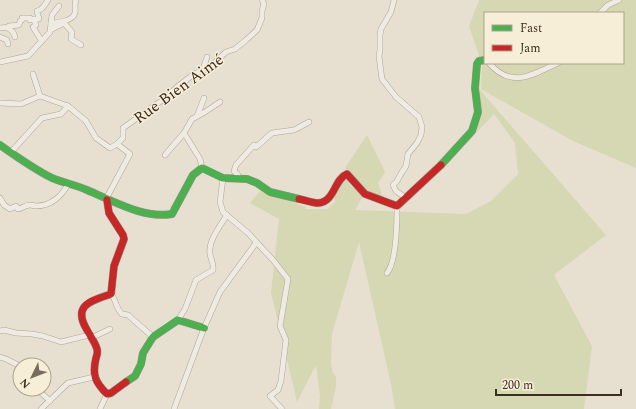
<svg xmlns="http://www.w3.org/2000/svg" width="636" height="409" font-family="Spectral,serif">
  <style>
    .green { fill: #d6d7b3; fill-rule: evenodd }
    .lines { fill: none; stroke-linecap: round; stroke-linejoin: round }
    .street-casing { stroke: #ada599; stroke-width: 6 }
    .fast-casing { stroke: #9c958a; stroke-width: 8 }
    .jam-casing { stroke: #9c958a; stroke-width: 8 }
    .street { stroke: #efebe3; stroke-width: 5 }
    .fast { stroke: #4caf50; stroke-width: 7 }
    .jam { stroke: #c62828; stroke-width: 7 }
    .labels { text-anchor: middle; stroke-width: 3; stroke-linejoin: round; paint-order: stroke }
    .street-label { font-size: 16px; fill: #3d2e20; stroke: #f7eed8 }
  </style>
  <rect width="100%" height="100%" fill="#e7e0d1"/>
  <g class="green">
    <path d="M479,0H636V168L573,141L481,89L482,65L469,26ZM485,13H623V63H485Z"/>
    <path d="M480,90L606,235L554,275L592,346L584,409H395L391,384L359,242L332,334L331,364L333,373L336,377V387L331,409H319L320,396L316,365L297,402L271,293L279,219L250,203L260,191L306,207L305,209H327L335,202L334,195L344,179L346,178L351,186L364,195L355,210L466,214L491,201L518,174L515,143L494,114L452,158L480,114Z"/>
    <path d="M367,135L385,172L378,183L383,198L366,193L345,168Z"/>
  </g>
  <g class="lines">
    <defs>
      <g id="street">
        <path d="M394,0L391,12L381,29L380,35V50L379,56L381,72L382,79L396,97L419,117L422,127L421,135L417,143L408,154L406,166L402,172L397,181L393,185L396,191L406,198"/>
        <path d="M600,13L608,5L619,0"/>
        <path d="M34,20L36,25L33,27L41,40"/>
        <path d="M51,23C57,23 73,21 75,13C76,9 74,5 76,0"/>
        <path d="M0,28C8,26 13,30 15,37"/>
        <path d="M9,28V26L19,25L20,21L22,20V18H30V20L39,19L37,11C43,10 45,4 48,0"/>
        <path d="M51,28L52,29L64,23L72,32L71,39L81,45"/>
        <path d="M0,37L7,40L8,44"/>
        <path d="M0,62L28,56L50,32L52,15L59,6"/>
        <path d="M489,63C511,89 532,75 558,63"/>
        <path d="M203,69L207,57"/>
        <path d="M33,74L40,96"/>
        <path d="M0,103L21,104L40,96L68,106L86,121L96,138L110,148L117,144L123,138V128L164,99L177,87L194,74L210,67L226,52L235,49L246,40L257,30L262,18V11L264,4L262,0"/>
        <path d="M197,116L204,98"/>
        <path d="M11,152L42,118L61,114L68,106"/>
        <path d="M165,155L184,133"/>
        <path d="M202,168L200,159L184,133L192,119L205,112L220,102"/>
        <path d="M223,178L220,202L223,212L248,233L273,260L288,279L280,326L286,340L281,381L278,390L270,396L282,409"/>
        <path d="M237,179L238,175L234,171L236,165L254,145L256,147L272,133L294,130L309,122"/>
        <path d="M0,198L4,205L10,209L16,206L18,209C22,209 25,205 30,205C32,205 34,206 36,206C51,206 62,196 68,184"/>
        <path d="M106,199L130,154L117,144"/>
        <path d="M387,273C397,261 397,222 397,206"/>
        <path d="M111,294C116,299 115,307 122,314L128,315L153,337"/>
        <path d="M178,320L185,309L196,280L213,270C214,264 211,260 210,254C208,241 220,226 227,215"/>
        <path d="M0,331L4,330L16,333L32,334L43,336L61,342L89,335"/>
        <path d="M91,338L110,329"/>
        <path d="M0,357L6,359L20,366"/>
        <path d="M37,389L50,401"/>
        <path d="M41,409L68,383L94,377"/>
        <path d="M100,409L107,394"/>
        <path d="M174,409L204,328L220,292L256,243"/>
      </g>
      <g id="fast">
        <path d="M0,145C17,157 34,169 52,178C64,183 76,185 87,190C113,201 144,219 172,214L193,175L202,168L223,178L247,179L257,183L270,192L299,199"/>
        <path d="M441,165L472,131L478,112L475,88L477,64L479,61L485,60"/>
        <path d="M126,382L135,376L141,364L143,353L153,337L178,320L204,328"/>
      </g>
      <g id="jam">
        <path d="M299,199C305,200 313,203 318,203C335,202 334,179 347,174L365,194L397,206L441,165"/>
        <path d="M107,200L109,213L123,235L124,239L114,266L111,294C91,301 72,305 87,330C90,336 95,342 97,349C98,353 97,355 96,358C92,375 95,382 107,394L111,393L126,382"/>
      </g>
    </defs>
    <use href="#street" class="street-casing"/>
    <use href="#fast" class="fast-casing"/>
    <use href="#jam" class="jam-casing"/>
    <use href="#street" class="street"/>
    <use href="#fast" class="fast"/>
    <use href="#jam" class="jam"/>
  </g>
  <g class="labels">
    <g class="street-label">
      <text transform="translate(178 88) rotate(-36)" y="6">Rue Bien Aimé</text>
    </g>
  </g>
  <rect x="484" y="12" width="140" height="52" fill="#f7eed8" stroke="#ada18e"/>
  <rect x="492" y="25" width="20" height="6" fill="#4caf50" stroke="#ada18e"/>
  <text x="520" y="32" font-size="12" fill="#3d2e20">Fast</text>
  <rect x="492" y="45" width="20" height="6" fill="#c62828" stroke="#ada18e"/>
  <text x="520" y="52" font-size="12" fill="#3d2e20">Jam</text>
  <g transform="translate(32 377) rotate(227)"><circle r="19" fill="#f7eed8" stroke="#ada18e"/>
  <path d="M0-3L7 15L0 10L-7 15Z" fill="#786c5e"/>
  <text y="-6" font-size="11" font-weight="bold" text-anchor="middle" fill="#3d2e20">N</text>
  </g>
  <path d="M496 389v6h125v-6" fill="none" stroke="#3d2e20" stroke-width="2"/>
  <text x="502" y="389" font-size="12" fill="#3d2e20" stroke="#f7eed8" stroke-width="3" paint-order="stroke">200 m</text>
</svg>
